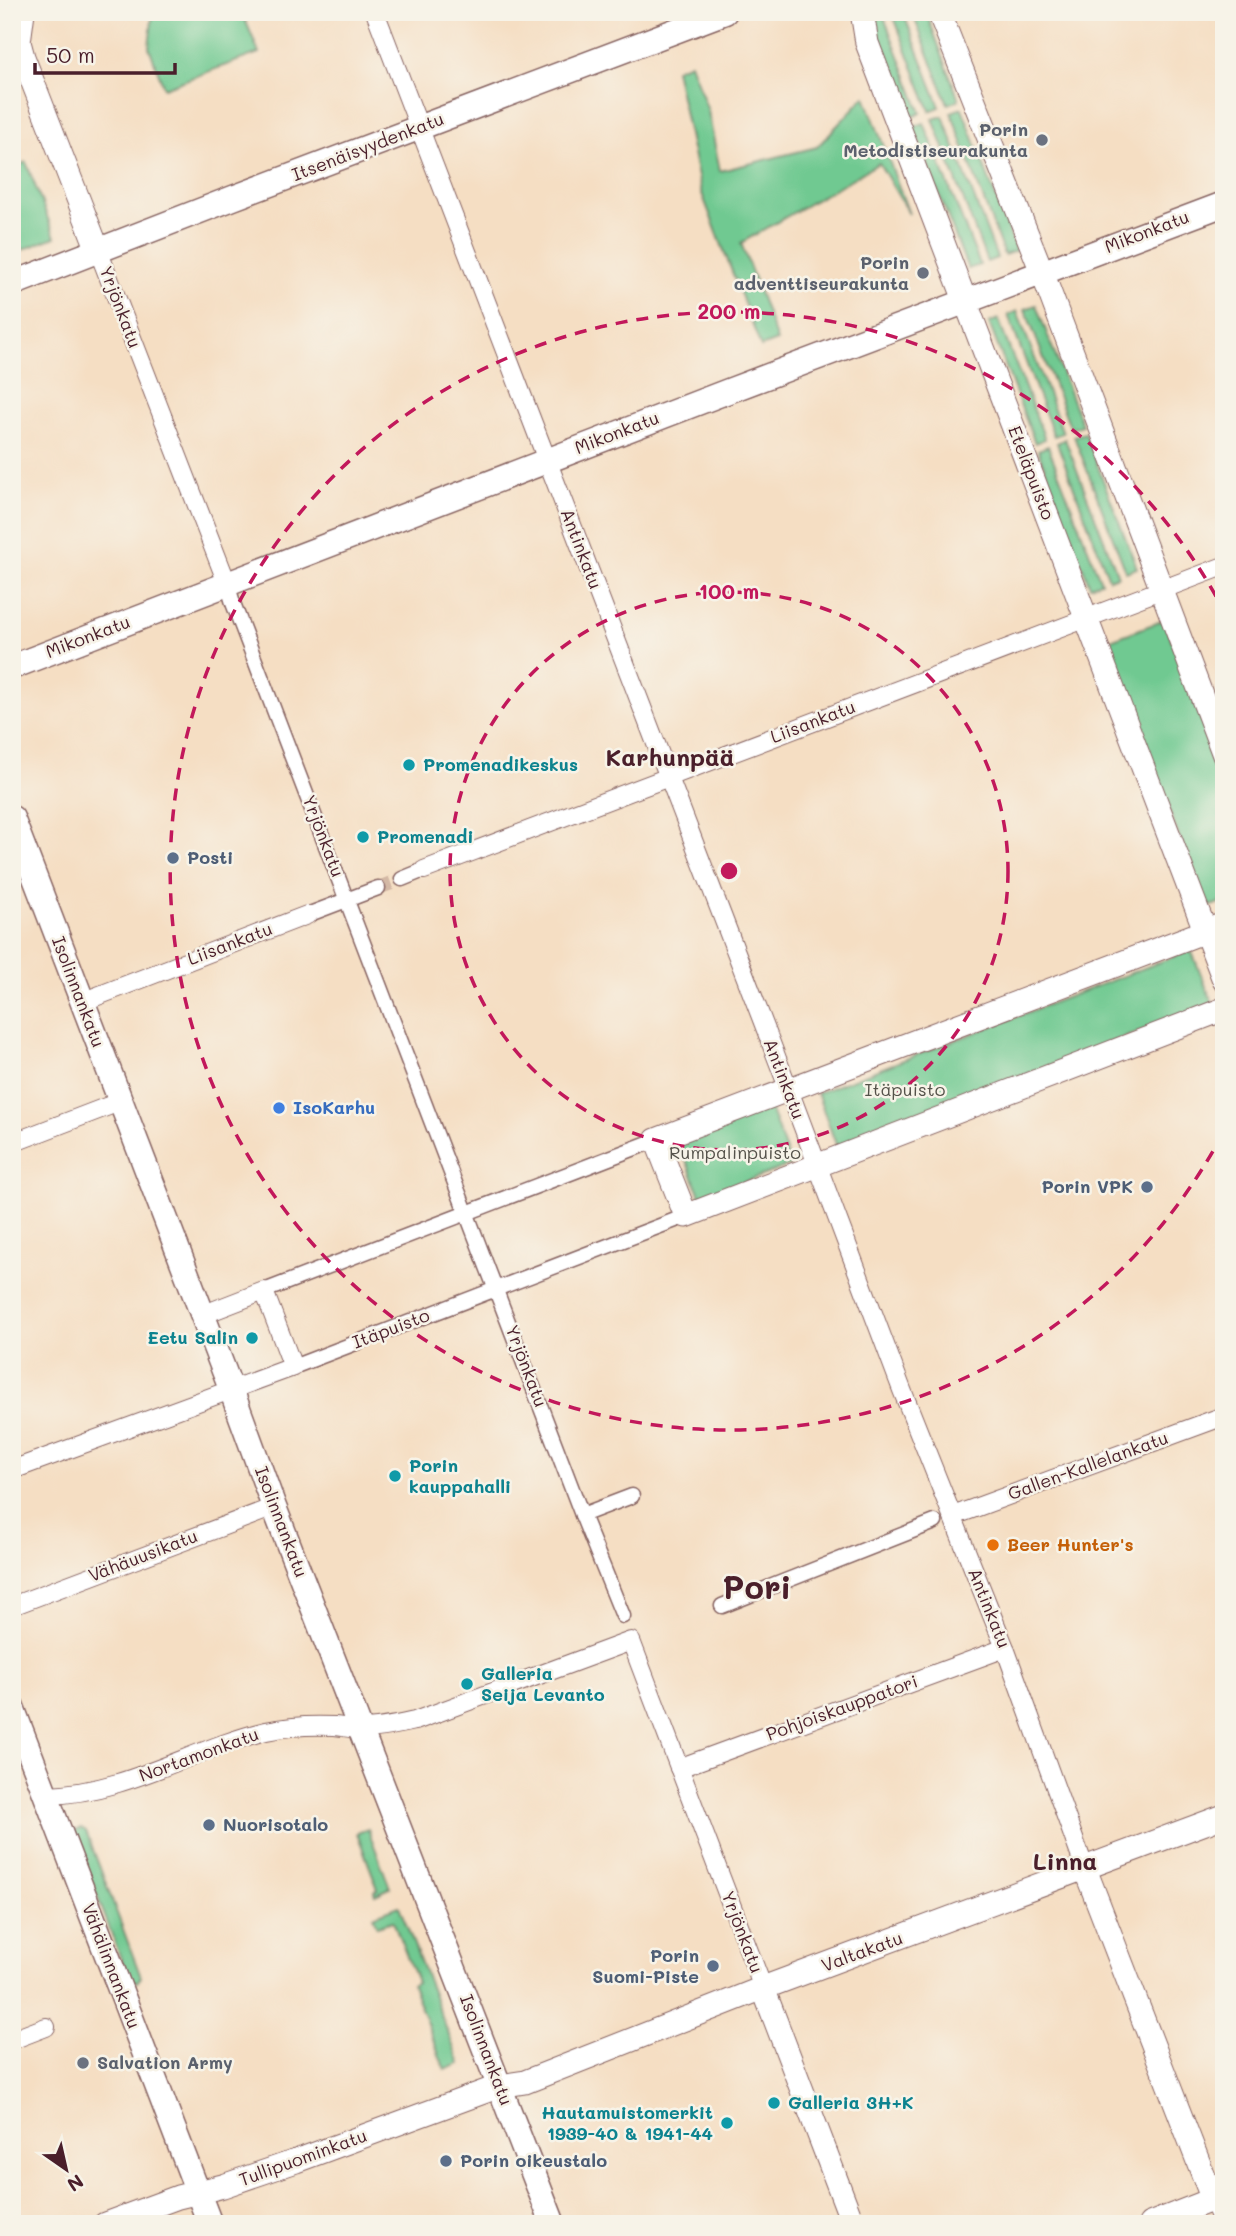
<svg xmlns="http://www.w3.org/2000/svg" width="1236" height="2236" font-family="Mali,sans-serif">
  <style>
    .green { fill: #6fc991; stroke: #5c745e; stroke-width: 2 }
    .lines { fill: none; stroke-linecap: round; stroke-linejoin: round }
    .pedestrian-tunnel { stroke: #d3b8a5; stroke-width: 14; stroke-dasharray: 14 7; stroke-linecap: butt }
    .pedestrian-casing { stroke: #866260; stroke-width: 17 }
    .minor-casing { stroke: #866260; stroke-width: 20 }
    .tertiary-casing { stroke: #866260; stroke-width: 25 }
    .secondary-casing { stroke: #866260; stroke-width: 27 }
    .pedestrian { stroke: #fff; stroke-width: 14 }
    .minor { stroke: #fff; stroke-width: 18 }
    .tertiary { stroke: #fff; stroke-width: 23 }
    .secondary { stroke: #fff; stroke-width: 24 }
    .ring { fill: none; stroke: #c2185b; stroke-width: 3.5; stroke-dasharray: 12 9 }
    .worship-dot { fill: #6b7280; stroke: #f7f3e8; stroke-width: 2.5 }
    .culture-dot { fill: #0f9aa8; stroke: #f7f3e8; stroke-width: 2.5 }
    .service-dot { fill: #5c6f8a; stroke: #f7f3e8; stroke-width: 2.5 }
    .shop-dot { fill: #3f7fe0; stroke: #f7f3e8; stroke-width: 2.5 }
    .food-dot { fill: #e8710a; stroke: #f7f3e8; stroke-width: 2.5 }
    .labels { text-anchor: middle; stroke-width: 5; stroke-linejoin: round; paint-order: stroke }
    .worship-label { font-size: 18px; font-weight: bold; fill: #5b616d; stroke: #f7f3e8; text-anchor: end }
    .street-label { font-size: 18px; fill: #4a1f2b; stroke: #f7f3e8 }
    .culture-label { font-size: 18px; font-weight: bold; fill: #0d838f; stroke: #f7f3e8; text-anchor: start }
    .service-label { font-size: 18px; font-weight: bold; fill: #4e5e75; stroke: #f7f3e8; text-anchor: start }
    .park-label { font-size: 18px; fill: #55524a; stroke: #f7f3e8 }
    .shop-label { font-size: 18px; font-weight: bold; fill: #366cbe; stroke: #f7f3e8; text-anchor: start }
    .food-label { font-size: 18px; font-weight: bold; fill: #c56008; stroke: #f7f3e8; text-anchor: start }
    .district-label { font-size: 24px; font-weight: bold; fill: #4a1f2b; stroke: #f7f3e8 }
    .town-label { font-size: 32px; font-weight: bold; fill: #4a1f2b; stroke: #f7f3e8 }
    .centre { fill: #c2185b; stroke: #f7f3e8; stroke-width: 3.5 }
    .ring-label { font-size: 21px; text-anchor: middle; font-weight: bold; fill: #c2185b; stroke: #f7f3e8; stroke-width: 5; stroke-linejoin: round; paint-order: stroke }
  </style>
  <rect width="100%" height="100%" fill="#f7f3e8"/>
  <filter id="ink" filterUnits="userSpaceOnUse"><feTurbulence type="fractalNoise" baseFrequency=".0143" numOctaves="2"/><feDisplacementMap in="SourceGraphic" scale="14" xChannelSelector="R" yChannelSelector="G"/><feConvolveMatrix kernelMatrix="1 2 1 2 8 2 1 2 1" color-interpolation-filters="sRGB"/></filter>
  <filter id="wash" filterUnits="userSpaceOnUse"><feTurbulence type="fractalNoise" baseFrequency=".00686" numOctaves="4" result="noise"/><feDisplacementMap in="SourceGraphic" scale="28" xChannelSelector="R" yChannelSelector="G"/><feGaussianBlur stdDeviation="1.57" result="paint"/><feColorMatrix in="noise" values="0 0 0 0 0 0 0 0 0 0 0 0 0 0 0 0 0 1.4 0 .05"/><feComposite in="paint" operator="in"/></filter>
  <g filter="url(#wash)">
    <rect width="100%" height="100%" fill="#f5dec3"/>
    <g class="green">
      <path d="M153,12H242L259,53L164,88L149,47Z"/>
      <path d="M877,12H882L921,113L910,118C898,87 874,45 877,12Z"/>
      <path d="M892,12H903L940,107L930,111Z"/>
      <path d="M912,12H926L959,100L948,104Z"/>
      <path d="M690,63L708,111L720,171L817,147L865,96L909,214L879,163L741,243L777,341L761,347L701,191L675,69Z"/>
      <path d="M962,108L1016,251L1004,255L951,112Z"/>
      <path d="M943,116L997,258L987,262L933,119Z"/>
      <path d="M924,123L980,265L968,269L913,127Z"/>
      <path d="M26,162L55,237L12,254V168Z"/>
      <path d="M1036,305L1082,425L1071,429L1025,309Z"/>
      <path d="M1017,311L1063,433L1054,436L1008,315Z"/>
      <path d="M998,319L1045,439L1035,443L989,323Z"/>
      <path d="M1085,433L1137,568L1126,572L1074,436Z"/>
      <path d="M1065,439L1118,576L1109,579L1057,443Z"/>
      <path d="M1048,446L1101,582L1090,586L1038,450Z"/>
      <path d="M1164,620L1224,779V901L1206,908L1105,642Z"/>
      <path d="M1191,950L1213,1004L837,1147L817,1093Z"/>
      <path d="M770,1108L791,1165L701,1198L679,1142Z"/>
      <path d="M81,1828L86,1831L141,1977L137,1982L129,1980L73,1832Z"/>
      <path d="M368,1829L390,1888L375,1895L374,1891L378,1889L357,1833Z"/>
      <path d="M399,1906L460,2064L445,2070L412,1985L417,1982L393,1921L377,1926L373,1916Z"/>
    </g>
  </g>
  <g filter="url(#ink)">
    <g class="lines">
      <path class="pedestrian-tunnel" d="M378,888L402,879"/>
      <defs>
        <g id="pedestrian">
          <path d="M227,583L233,603L582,1515L623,1616"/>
          <path d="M402,879L424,870"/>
          <path d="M307,915L378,888"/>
          <path d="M264,1291L656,1140"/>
          <path d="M293,1367L686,1216"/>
          <path d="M582,1515L632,1496"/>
          <path d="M722,1606L935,1522"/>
        </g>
        <g id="minor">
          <path d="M375,12L789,1090L902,1390L1005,1648L1085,1869"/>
          <path d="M98,250L227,583"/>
          <path d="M424,870L1224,566"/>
          <path d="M82,1002L307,915"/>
          <path d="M12,1143L119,1102"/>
          <path d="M12,1470L293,1367L264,1291L202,1315"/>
          <path d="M953,1516L1224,1416"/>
          <path d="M12,1606L274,1507"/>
          <path d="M679,1768L1005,1648"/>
          <path d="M47,1795C127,1793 191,1749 266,1731C288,1726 313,1725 335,1726C344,1727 353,1729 362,1729C380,1729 397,1725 415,1721L631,1641L763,1988"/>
          <path d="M12,2040L46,2027"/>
          <path d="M1213,2200L1223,2224"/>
        </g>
        <g id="tertiary">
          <path d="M23,12L19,42L23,57L98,250"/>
          <path d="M862,12L867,43L1224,980"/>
          <path d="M939,12L1042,272L1224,755"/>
          <path d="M1224,924L656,1140L686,1216L1224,1009"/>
          <path d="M1085,1869L1213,2200"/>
          <path d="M763,1988L853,2224"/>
          <path d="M105,2224L178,2197L223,2186L296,2161L500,2086L525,2082L763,1988L1224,1816"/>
          <path d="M1150,2224L1224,2195"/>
        </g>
        <g id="secondary">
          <path d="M12,284L233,198L725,12"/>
          <path d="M12,667C415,509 819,356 1224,204"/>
          <path d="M12,818L231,1389L274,1507L553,2224"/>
          <path d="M12,1707L210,2224"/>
        </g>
      </defs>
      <use href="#pedestrian" class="pedestrian-casing"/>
      <use href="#minor" class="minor-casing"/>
      <use href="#tertiary" class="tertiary-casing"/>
      <use href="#secondary" class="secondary-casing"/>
      <use href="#pedestrian" class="pedestrian"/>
      <use href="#minor" class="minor"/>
      <use href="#tertiary" class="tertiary"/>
      <use href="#secondary" class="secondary"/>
    </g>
  </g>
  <g class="ring">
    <circle cx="729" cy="871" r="279"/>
    <path d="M1223 1133A559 559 0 1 1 1223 609"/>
  </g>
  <g class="worship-dot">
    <circle cx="1042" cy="140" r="7"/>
    <circle cx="923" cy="273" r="7"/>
    <circle cx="83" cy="2063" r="7"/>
  </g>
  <g class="culture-dot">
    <circle cx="409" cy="765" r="7"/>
    <circle cx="363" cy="837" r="7"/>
    <circle cx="252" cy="1338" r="7"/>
    <circle cx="395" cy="1476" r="7"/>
    <circle cx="467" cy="1684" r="7"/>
    <circle cx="774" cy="2103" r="7"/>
    <circle cx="727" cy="2123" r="7"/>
  </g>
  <g class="service-dot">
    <circle cx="173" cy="858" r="7"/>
    <circle cx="1147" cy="1187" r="7"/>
    <circle cx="209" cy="1825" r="7"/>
    <circle cx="713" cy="1966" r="7"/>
    <circle cx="446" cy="2161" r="7"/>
  </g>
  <circle class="shop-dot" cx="279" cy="1108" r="7"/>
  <circle class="food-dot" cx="993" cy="1545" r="7"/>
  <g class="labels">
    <g class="worship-label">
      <text x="1028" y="136">Porin<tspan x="1028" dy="21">Metodistiseurakunta</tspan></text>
      <text x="909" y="269">Porin<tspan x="909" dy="21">adventtiseurakunta</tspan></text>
      <text x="97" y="2069" text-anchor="start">Salvation Army</text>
    </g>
    <g class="street-label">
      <text transform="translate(368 147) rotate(-21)" y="6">Itsenäisyydenkatu</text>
      <text transform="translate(1147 232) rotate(-21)" y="6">Mikonkatu</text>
      <text transform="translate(120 307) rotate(69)" y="6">Yrjönkatu</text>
      <text transform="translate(617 433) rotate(-21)" y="6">Mikonkatu</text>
      <text transform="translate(1031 473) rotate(69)" y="6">Eteläpuisto</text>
      <text transform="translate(581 549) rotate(69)" y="6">Antinkatu</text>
      <text transform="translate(88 637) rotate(-21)" y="6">Mikonkatu</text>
      <text transform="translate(813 722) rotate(-21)" y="6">Liisankatu</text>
      <text transform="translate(323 836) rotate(69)" y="6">Yrjönkatu</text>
      <text transform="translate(230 944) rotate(-21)" y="6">Liisankatu</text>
      <text transform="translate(78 992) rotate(69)" y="6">Isolinnankatu</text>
      <text transform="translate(784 1079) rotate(69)" y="6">Antinkatu</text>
      <text transform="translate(391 1329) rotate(-21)" y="6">Itäpuisto</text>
      <text transform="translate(526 1366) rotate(69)" y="6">Yrjönkatu</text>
      <text transform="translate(1088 1466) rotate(-20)" y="6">Gallen-Kallelankatu</text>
      <text transform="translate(281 1522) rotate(69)" y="6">Isolinnankatu</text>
      <text transform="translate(143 1556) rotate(-21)" y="6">Vähäuusikatu</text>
      <text transform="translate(989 1608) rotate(68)" y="6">Antinkatu</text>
      <text transform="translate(842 1708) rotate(-20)" y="6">Pohjoiskauppatori</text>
      <text transform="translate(199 1755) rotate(-20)" y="6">Nortamonkatu</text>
      <text transform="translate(742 1932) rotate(69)" y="6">Yrjönkatu</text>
      <text transform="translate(862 1952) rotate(-20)" y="6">Valtakatu</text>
      <text transform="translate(111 1966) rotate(69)" y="6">Vähälinnankatu</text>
      <text transform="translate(486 2050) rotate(69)" y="6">Isolinnankatu</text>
      <text transform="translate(303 2158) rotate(-20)" y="6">Tullipuominkatu</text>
    </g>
    <g class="culture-label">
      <text x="423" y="771">Promenadikeskus</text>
      <text x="377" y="843">Promenadi</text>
      <text x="238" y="1344" text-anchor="end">Eetu Salin</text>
      <text x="409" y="1472">Porin<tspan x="409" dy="21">kauppahalli</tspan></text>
      <text x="481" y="1680">Galleria<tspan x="481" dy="21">Seija Levanto</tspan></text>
      <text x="788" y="2109">Galleria 3H+K</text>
      <text x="713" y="2119" text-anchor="end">Hautamuistomerkit<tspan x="713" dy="21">1939-40 &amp; 1941-44</tspan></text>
    </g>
    <g class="service-label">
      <text x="187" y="864">Posti</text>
      <text x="1133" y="1193" text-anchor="end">Porin VPK</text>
      <text x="223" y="1831">Nuorisotalo</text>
      <text x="699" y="1962" text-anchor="end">Porin<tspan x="699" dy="21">Suomi-Piste</tspan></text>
      <text x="460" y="2167">Porin oikeustalo</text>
    </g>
    <g class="park-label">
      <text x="905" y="1096">Itäpuisto</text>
      <text x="735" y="1159">Rumpalinpuisto</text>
    </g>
    <g class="shop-label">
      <text x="293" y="1114">IsoKarhu</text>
    </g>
    <g class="food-label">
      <text x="1007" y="1551">Beer Hunter's</text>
    </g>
    <g class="district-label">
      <text x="670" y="766">Karhunpää</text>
      <text x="1065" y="1870">Linna</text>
    </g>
    <g class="town-label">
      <text x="757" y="1599">Pori</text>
    </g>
  </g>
  <circle cx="729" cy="871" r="10" class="centre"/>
  <g class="ring-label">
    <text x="729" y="319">200 m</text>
    <text x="729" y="599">100 m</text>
  </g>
  <rect width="1236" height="2236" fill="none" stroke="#f7f3e8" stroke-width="42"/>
  <g transform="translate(66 2169) rotate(146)" stroke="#f7f3e8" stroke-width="5" paint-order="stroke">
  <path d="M0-5L12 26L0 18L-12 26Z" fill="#4a1f2b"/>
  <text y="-10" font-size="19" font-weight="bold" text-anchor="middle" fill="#4a1f2b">N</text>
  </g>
  <path d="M35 63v10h140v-10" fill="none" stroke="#4a1f2b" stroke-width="3.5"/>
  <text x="46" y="63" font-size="21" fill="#4a1f2b" stroke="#f7f3e8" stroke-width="5" paint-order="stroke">50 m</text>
</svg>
